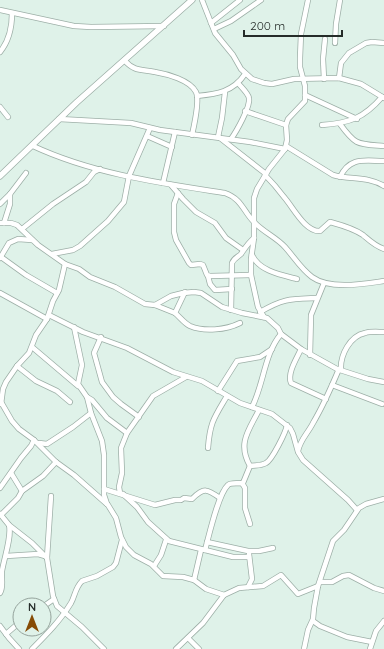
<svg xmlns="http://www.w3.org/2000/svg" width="384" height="649" font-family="Quicksand,sans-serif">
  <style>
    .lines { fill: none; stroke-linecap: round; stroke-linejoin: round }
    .minor-casing { stroke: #9dafa7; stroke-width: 6 }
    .major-casing { stroke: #9dafa7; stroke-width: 7 }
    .minor { stroke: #fff; stroke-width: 4.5 }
    .major { stroke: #fff; stroke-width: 5.5 }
  </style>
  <rect width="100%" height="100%" fill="#dff2e9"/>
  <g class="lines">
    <defs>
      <g id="minor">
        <path d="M202,0L215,33L233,55L241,69L252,79L264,83L272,84L294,79L339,78L361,84L384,98"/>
        <path d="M0,10L74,26L91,27L164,26"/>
        <path d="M211,23L240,0"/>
        <path d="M214,29L231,21L261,0"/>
        <path d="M335,43L336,24L340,0"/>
        <path d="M0,52C9,41 12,26 12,13"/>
        <path d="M125,61C135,72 142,69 155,72C167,74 190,80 196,92C200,100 194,126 192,135"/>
        <path d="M339,78L341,63L349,53L366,43L372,42L384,43"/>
        <path d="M324,79L323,59L325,39"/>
        <path d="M305,95L357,119"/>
        <path d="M197,96C217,94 233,92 245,74"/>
        <path d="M0,107L8,117"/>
        <path d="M245,111L286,125"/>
        <path d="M59,119L131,123L160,130L250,142L285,149"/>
        <path d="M340,124C356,146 358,144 384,146"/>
        <path d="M322,125C350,123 364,118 382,97"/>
        <path d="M147,136L172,147"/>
        <path d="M218,137L222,118L225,92"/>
        <path d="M220,138L266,174"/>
        <path d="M231,139C236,132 251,106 249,98C248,93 241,87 238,83"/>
        <path d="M33,146C93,174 160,183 225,193C242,199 243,211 254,222C263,232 276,237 285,247C294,257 301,269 312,277C330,290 363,284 384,281"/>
        <path d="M286,146L333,175C350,180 368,176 384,186"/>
        <path d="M265,175C272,182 278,189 284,197C293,207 305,232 320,231L330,222C341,225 353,228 363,235C370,241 375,246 384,249"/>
        <path d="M340,177C350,156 365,161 384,161"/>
        <path d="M163,183L175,132"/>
        <path d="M171,185L183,199L196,212L215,223L226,238L243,250"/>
        <path d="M178,193L174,204V232L176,240L189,263L191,265L200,264L203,265L207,275L210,276L251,275"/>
        <path d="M0,204L10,194"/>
        <path d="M0,223H11L17,225L38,245L65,264L79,269L90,277L115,287L145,304L155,305L171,296L183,293L194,292L201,293L222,307L242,313L267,318L278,328L281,334L301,349L337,369L368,379L384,382"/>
        <path d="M4,223L10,204V194L26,173"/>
        <path d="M22,229L53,204L86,182L94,172L100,169"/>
        <path d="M52,254L73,250L80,246L108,221L124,202L129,176L150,128"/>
        <path d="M252,255C259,271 281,275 297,279"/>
        <path d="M1,257L26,275L57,293"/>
        <path d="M0,258L9,243L18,239L32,240"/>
        <path d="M208,276L210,284L215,290L232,289"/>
        <path d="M185,292L175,313C180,317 184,323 190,326C204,332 226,330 240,323"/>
        <path d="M0,293L47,319"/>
        <path d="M155,305L175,313"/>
        <path d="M231,310L232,263C234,258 238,257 241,254C245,248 248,243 254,238"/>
        <path d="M260,312C284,298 291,299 317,298"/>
        <path d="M49,315L83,332L127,348L173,372L202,381L240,403L272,414L290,428L293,434L298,452L303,460L348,500L357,510"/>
        <path d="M264,317L258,307L251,275V259L254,238V198L257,189L269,169L285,149L287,140L286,125L288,119L305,101V86L300,67V58L301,34L308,0"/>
        <path d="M74,327L82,365L78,384L87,397L91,413L102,441L104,455V495L107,504"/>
        <path d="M101,337L94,353L102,382L113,397L121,404L139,417"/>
        <path d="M32,347L78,386"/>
        <path d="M301,349C297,358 287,373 291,383L326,399"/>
        <path d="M310,355L311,315L324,283"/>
        <path d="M17,366L36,381L57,391L70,402"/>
        <path d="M341,370C340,355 350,336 365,333C371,331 378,332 384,332"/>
        <path d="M332,385L382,404"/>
        <path d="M218,391L237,361L260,357L272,349"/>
        <path d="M87,397L92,400L107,418L127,433"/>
        <path d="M1,402L12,421L19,429L34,440L56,462L74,475L108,505L116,518L121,537L126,547L134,555L151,564L163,576L183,577L194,580L206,589L224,595"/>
        <path d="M1,404L3,389L6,382L17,366L29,353L36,335L47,319L53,301L59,290L65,264"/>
        <path d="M252,407C264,384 264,354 281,334"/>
        <path d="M39,443L47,444L73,427L91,413"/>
        <path d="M208,448C210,422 214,418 227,396"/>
        <path d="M298,451C300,440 308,433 313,423C323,406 331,388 339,369"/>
        <path d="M250,466C237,443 249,430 259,410"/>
        <path d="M11,473L22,491"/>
        <path d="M242,483L245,488V508L250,524"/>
        <path d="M0,488L21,458L31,446L34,440"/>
        <path d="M104,489L155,505L175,500H181L184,498L192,499C204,487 207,489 220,498"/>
        <path d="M120,493L119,487L122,473L121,448L127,433L153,396L186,377"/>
        <path d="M123,494L137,507L148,522L169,541L233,557H249"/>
        <path d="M0,514L9,525L32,543L47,558L53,596L57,606L82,627L104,649"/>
        <path d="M1,515L18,498L22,491L43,476L56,462"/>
        <path d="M207,542L248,551H259L273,548"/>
        <path d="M205,550C209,536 218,494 228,485C231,482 239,484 243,483L250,466C255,465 261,466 266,463C272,460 286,432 287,425"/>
        <path d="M6,556L38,554L45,556"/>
        <path d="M47,558L51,496"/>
        <path d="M154,566L161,555L166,540"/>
        <path d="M194,580L201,550"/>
        <path d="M320,582H332L343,576L349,575L374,588L384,591"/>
        <path d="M248,587L252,579L249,554"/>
        <path d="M0,593C4,587 1,578 2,571C4,558 12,537 9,525"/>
        <path d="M44,606L54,599"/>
        <path d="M313,621L320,626L347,637L372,642"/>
        <path d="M0,626L9,638L19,649"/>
        <path d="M6,634L20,622"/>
        <path d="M188,638L199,649"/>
        <path d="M32,649C46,635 60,621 71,603C75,596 75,588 82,581L97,576L113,567L116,563L122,540"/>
        <path d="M176,649L203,623L224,595L239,588L263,586L281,575L298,594L318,586"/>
        <path d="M304,649L308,630L313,619L314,608L318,586L333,541L344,530L359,508L366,504L384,499"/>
        <path d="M370,649L376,631L384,621"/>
      </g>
      <path id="major" d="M0,176L77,102L192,0"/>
    </defs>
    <use href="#minor" class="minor-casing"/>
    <use href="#major" class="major-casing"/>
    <use href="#minor" class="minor"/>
    <use href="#major" class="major"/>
  </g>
  <g transform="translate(32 617)"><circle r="19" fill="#dff2e9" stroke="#95a39c"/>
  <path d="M0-3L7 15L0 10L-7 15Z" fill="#864b05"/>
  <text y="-6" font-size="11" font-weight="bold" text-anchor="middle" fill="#252c29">N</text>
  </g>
  <path d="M244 30v6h98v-6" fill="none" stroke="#252c29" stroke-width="2"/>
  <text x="250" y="30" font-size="12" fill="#252c29" stroke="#dff2e9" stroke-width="3" paint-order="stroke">200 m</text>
</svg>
